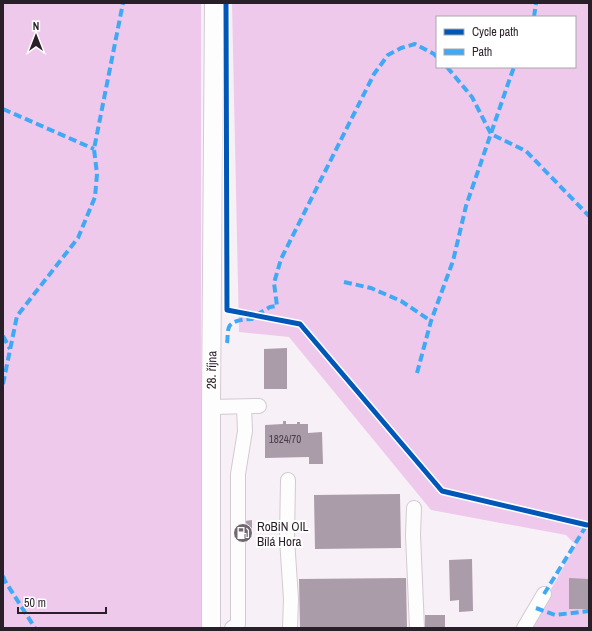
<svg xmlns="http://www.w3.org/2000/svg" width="592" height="631" font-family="'Archivo Narrow',sans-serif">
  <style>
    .forest { fill: #efc9ec; fill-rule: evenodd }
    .building { fill: #aa9ca9 }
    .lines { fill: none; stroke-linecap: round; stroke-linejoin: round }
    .minor-casing { stroke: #d3cad1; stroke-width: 16 }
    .major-casing { stroke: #d3cad1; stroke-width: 20 }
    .minor { stroke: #fefdfe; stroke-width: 14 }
    .major { stroke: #fefdfe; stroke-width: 18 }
    .quiet { stroke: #3fa9f5; stroke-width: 4; stroke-dasharray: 8 4; stroke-linecap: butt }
    .cycleway-casing { stroke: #fff; stroke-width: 8 }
    .cycleway { stroke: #0057b8; stroke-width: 5 }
    .labels { text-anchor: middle; stroke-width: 4; stroke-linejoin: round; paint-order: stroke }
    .number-label { font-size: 11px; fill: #493e48 }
    .street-label { font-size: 13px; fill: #291f28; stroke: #fff }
    .poi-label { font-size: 13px; fill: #291f28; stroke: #fff; text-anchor: start }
  </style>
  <rect width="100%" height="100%" fill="#f8f0f7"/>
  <g class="forest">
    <rect x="3" y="3" width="198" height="625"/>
    <path d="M232,3H589V628H529L576,545L566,535L431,510L289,337L239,332ZM437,17H575V67H437Z"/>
  </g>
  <g class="building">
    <path d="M287,348V389H264V349Z"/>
    <path d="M283,421H286V424H297V422H300V424H308V433L322,432L323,464H309V457L265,458V425L283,424Z"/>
    <path d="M400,494L401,548L315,549L314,495Z"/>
    <path d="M252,520V535L241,536L240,525H245V521Z"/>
    <path d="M472,559L473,611L459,612V600L450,601L449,560Z"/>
    <path d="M406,578L407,628H300L299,579Z"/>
    <path d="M569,578L589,579V609H569Z"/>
    <rect x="425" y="615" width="20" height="13"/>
  </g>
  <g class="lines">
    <defs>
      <g id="minor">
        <path d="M211,407L259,406"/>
        <path d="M288,480L287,539L291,599L290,628"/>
        <path d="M414,508L413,535L417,628"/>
        <path d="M232,628L238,624V474L245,431L244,407"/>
        <path d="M524,628L544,594"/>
      </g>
      <path id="major" d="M211,628V407L214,3"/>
    </defs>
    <use href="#minor" class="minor-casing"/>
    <use href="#major" class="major-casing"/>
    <use href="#minor" class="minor"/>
    <use href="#major" class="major"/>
    <g class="quiet">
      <path d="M534,17L536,3"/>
      <path d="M447,67L472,97L491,134L526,151L589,216"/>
      <path d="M3,109L94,149"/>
      <path d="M344,282L371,288L401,301L431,321"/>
      <path d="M3,336L10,349"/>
      <path d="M227,343C228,338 227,332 229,327C232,320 246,319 252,319L256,315L270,307L277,306L274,283L281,259L374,74L388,55L401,48L415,44L434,54L437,57"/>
      <path d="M417,373L431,321L453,261L466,206L509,81L514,67"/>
      <path d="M3,384L17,316L78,238L95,197L97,174L94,149L123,3"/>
      <path d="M3,576L5,581L35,628"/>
      <path d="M544,594L588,523"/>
      <path d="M536,608L555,615L589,611"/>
    </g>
    <defs>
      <path id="cycleway" d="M226,3L227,310L300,324L442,491L587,525"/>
    </defs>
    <use href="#cycleway" class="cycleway-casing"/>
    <use href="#cycleway" class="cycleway"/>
  </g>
  <defs>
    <symbol id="fuel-disc" viewBox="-11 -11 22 22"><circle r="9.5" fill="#716870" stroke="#fff"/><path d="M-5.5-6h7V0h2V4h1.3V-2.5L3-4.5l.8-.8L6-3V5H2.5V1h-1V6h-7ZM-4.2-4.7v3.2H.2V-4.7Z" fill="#fff"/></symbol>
  </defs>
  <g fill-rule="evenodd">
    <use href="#fuel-disc" x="232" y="522" width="22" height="22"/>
  </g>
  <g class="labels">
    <g class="number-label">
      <text x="285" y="443">1824/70</text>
    </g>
    <g class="street-label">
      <text transform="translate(211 370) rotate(-89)" y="5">28. října</text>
    </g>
    <g class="poi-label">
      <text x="257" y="531">RoBiN OIL<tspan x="257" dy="15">Bílá Hora</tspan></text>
    </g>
  </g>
  <rect width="592" height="631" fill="none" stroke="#291f28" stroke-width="8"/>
  <rect x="436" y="16" width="140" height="52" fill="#ffffff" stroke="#a9a5a9"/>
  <rect x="444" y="29" width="20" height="6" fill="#0057b8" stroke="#a9a5a9"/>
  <text x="472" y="36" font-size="12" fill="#291f28">Cycle path</text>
  <rect x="444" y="49" width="20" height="6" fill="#3fa9f5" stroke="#a9a5a9"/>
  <text x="472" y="56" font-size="12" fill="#291f28">Path</text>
  <g transform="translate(36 36)" stroke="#ffffff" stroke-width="3" paint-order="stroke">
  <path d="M0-3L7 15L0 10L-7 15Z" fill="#291f28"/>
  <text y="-6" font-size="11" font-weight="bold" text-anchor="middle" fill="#291f28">N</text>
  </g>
  <path d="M18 607v6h88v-6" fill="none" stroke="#291f28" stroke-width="2"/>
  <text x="24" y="607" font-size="12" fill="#291f28" stroke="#ffffff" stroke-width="3" paint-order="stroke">50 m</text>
</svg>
